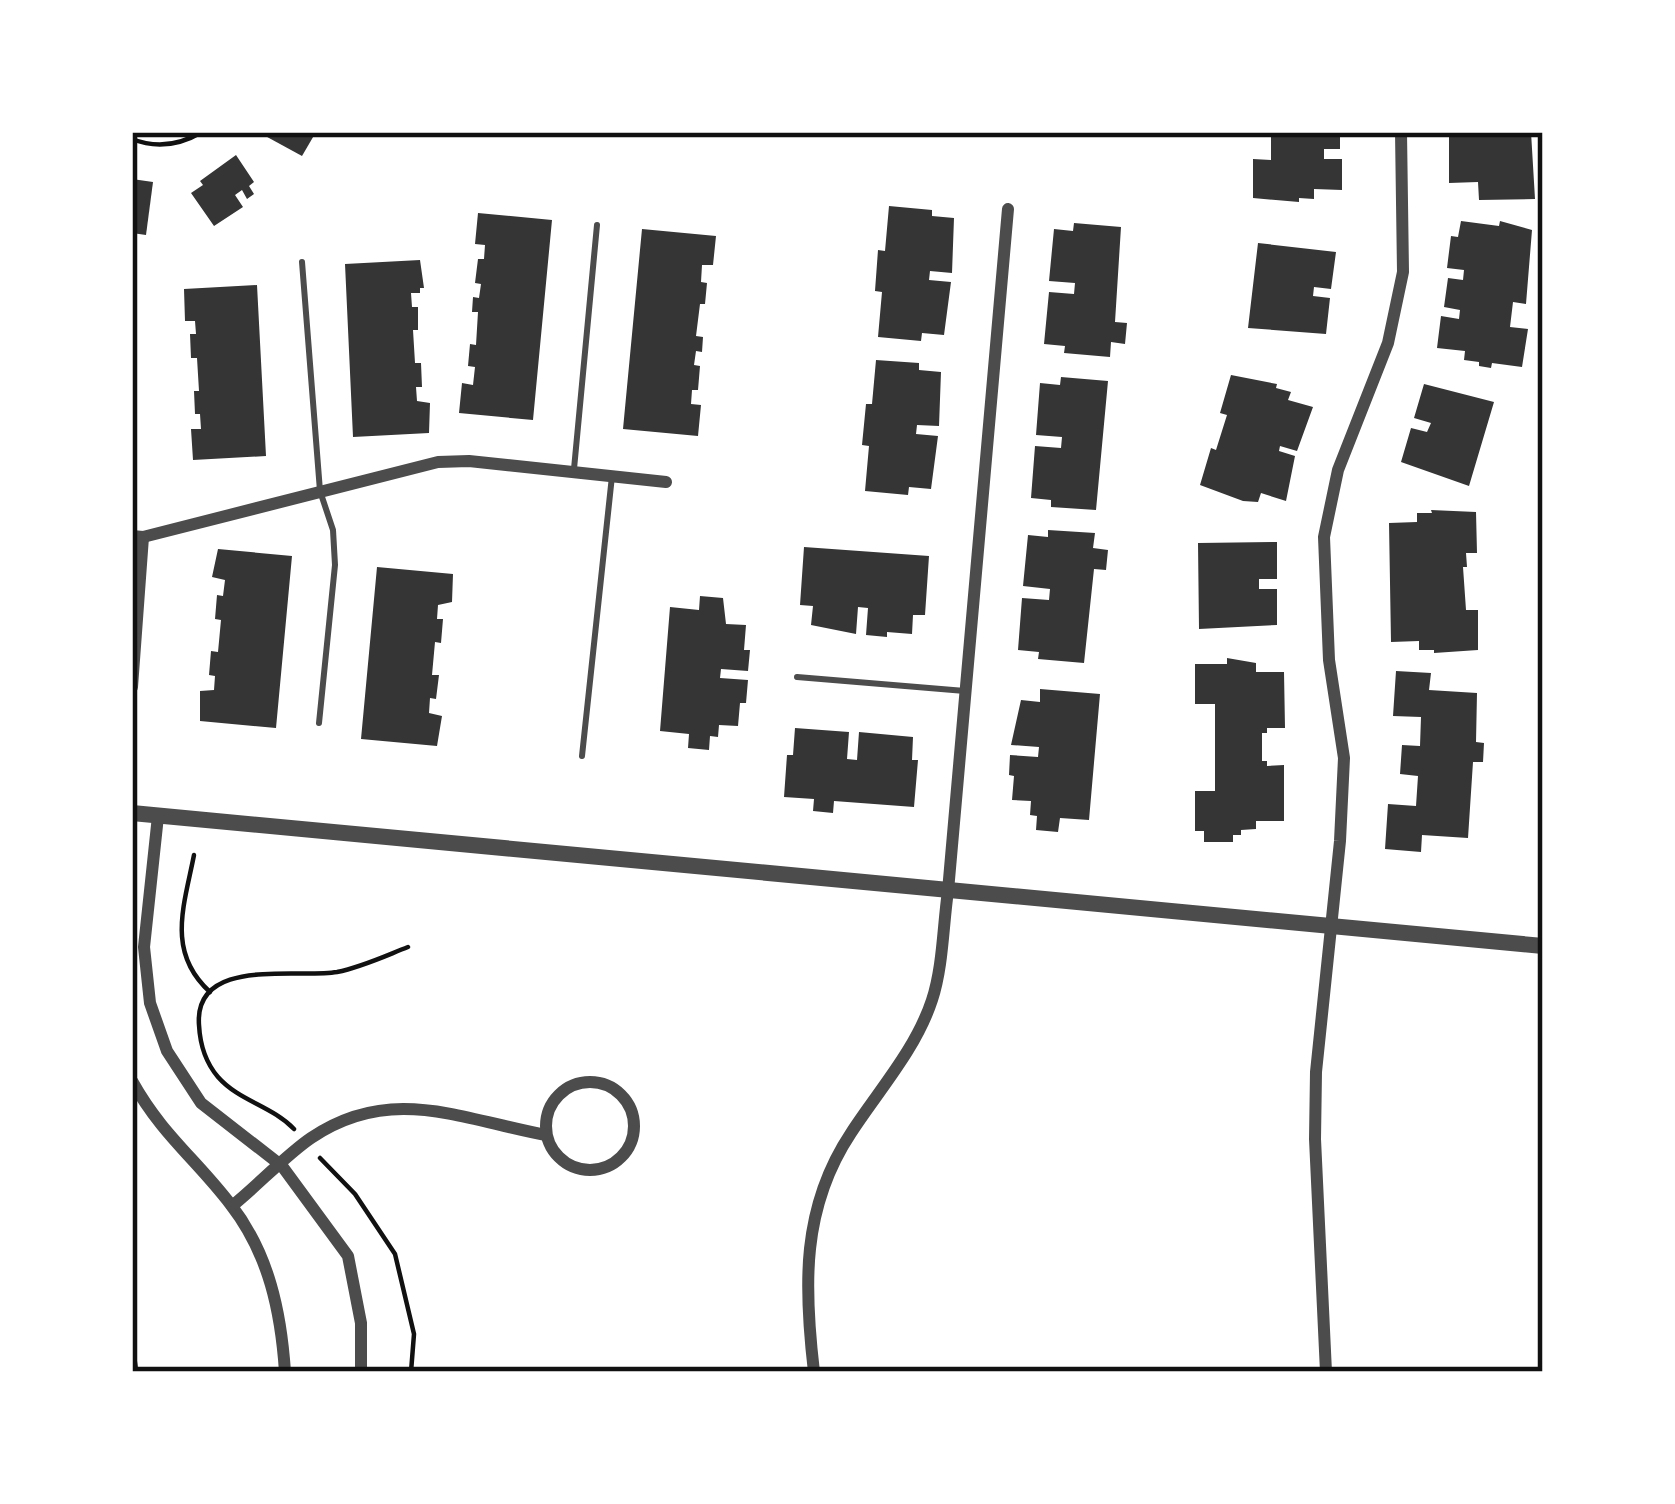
<svg xmlns="http://www.w3.org/2000/svg" width="1675" height="1504" font-family="'IBM Plex Sans',sans-serif">
  <style>
    .building { fill: #353535 }
    .lines { fill: none; stroke-linecap: round; stroke-linejoin: round }
    .path { stroke: #111; stroke-width: 4.5 }
    .service { stroke: #4c4c4c; stroke-width: 6 }
    .minor { stroke: #4c4c4c; stroke-width: 12 }
    .tertiary { stroke: #4c4c4c; stroke-width: 16 }
    .neatline { fill: none; stroke: #111; stroke-width: 4.5 }
  </style>
  <rect width="100%" height="100%" fill="#fff"/>
  <g class="building">
    <path d="M258,132H316L302,156Z"/>
    <path d="M1271,132H1340V149H1324V159H1342V190L1314,189V199L1299,198V202L1253,198V159L1271,160Z"/>
    <path d="M1449,132H1531L1535,199L1479,200L1478,182L1449,183Z"/>
    <path d="M236,155L254,182L249,186L254,194L247,199L242,190L235,195L243,207L214,226L191,193L203,185L200,181Z"/>
    <path d="M132,179L153,182L146,235L132,233Z"/>
    <path d="M889,206L932,210V216L954,218L952,273L930,271L929,280L951,282L944,335L922,333L921,341L878,337L882,292L875,291L878,250L885,251Z"/>
    <path d="M478,213L552,220L533,420L459,413L462,383L473,385L475,367L468,366L470,344L476,345L478,312H472L473,297L479,298L481,284L475,283L478,259H484L485,245L475,244Z"/>
    <path d="M1461,221L1499,226L1500,221L1532,230L1526,304L1513,302L1510,327L1528,329L1522,367L1492,363L1491,368L1479,366V362L1464,360L1465,351L1437,348L1441,316L1459,319L1460,310L1444,307L1448,278L1463,280L1464,270L1447,268L1451,236L1458,237Z"/>
    <path d="M1074,223L1121,227L1115,322L1127,323L1125,344L1111,342L1110,357L1064,353L1065,346L1044,344L1049,292L1074,294L1075,283L1049,281L1054,229L1073,231Z"/>
    <path d="M642,229L716,236L713,265H702L701,282L707,283L705,304H700L696,336L703,337L702,352L696,351L694,365L700,366L698,390H692L691,404L701,405L698,436L623,429Z"/>
    <path d="M1258,243L1336,252L1331,289L1314,287L1313,296L1330,298L1326,334L1248,328Z"/>
    <path d="M420,260L424,288H420V293H411L412,307H418V330H413L415,363H421L422,387H416L417,401L430,403L429,433L353,437L345,264Z"/>
    <path d="M257,285L266,456L193,460L191,429H201L200,414H195L194,391H199L197,358H191L190,334H196L195,321H185L184,289Z"/>
    <path d="M876,360L919,363V370L941,372L939,426L917,425L916,434L938,436L931,489L909,487L908,495L865,491L869,446L862,445L866,404H872Z"/>
    <path d="M1231,375L1277,384L1276,388L1291,392L1288,400L1313,407L1297,451L1280,446L1279,451L1295,456L1286,501L1261,493L1258,502L1243,501L1200,485L1211,448L1216,450L1227,415L1220,413Z"/>
    <path d="M1061,377L1108,381L1096,510L1051,507V500L1031,498L1035,446L1061,448L1062,437L1036,435L1040,383L1060,385Z"/>
    <path d="M1424,384L1494,402L1469,486L1401,462L1411,428L1427,432L1431,423L1414,418Z"/>
    <path d="M1431,510L1476,512L1477,553H1466L1467,567H1463L1466,610H1478V650L1434,653V650H1419V641L1391,642L1389,523L1417,522V513H1432Z"/>
    <path d="M1048,530L1095,533L1093,548L1108,550L1106,570L1094,569L1084,663L1038,659L1039,652L1018,650L1022,598L1049,600L1050,589L1023,586L1028,535L1048,537Z"/>
    <path d="M1277,542V579H1259V589H1277V625L1199,629L1198,543Z"/>
    <path d="M804,547L929,556L925,615H913L912,634L887,632V637L866,635L868,608L858,607L856,634L811,625L813,606L800,605Z"/>
    <path d="M218,549L292,556L276,728L200,721V691L214,690L215,676L209,675L211,651L218,652L221,620L215,619L217,595L223,596L225,580L212,577Z"/>
    <path d="M377,567L453,574L452,602L438,605L437,619H443L441,643L435,642L432,675H439L436,699L430,698L429,713L442,716L437,746L361,739Z"/>
    <path d="M700,596L723,598L726,624L746,625L744,650H750L748,671L721,669L720,678L748,680L746,703H740L738,726L719,725L718,737L710,736L709,750L688,748L689,734L660,731L670,607L699,610Z"/>
    <path d="M1227,658L1256,663V672H1284L1285,728H1267V733H1262V761H1267V766L1284,765V821H1256V829L1241,830V835H1233V842H1204V831H1195V791H1215V704H1195V664H1227Z"/>
    <path d="M1396,671L1431,673L1429,690L1477,693L1476,742L1484,743L1483,762H1473L1468,838L1422,835L1421,852L1385,849L1388,804L1416,806L1418,776L1400,774L1402,745L1420,746L1421,717L1393,716Z"/>
    <path d="M1040,689L1100,694L1089,820L1060,818L1058,832L1036,830L1037,816L1030,815L1031,801L1012,800L1014,776L1009,775L1010,755L1038,757L1039,747L1011,745L1021,700L1040,702Z"/>
    <path d="M795,728L849,732L847,759L857,760L859,732L913,737L912,760H918L914,807L834,801L833,813L813,811L814,799L784,797L787,755H793Z"/>
  </g>
  <g class="lines">
    <g class="path">
      <path d="M132,139C157,149 180,145 202,132"/>
      <path d="M194,855C184,906 166,952 210,992"/>
      <path d="M294,1129C272,1106 239,1101 218,1077C206,1063 200,1044 199,1025C194,956 296,979 337,972C362,967 385,956 408,947"/>
      <path d="M320,1158L355,1194L395,1254L414,1334L411,1372"/>
    </g>
    <g class="service">
      <path d="M302,262L320,491L333,530L335,565L319,723"/>
      <path d="M574,469L597,225"/>
      <path d="M797,677L965,691"/>
      <path d="M582,756L612,476"/>
      <path d="M132,1350L136,1372"/>
    </g>
    <g class="minor">
      <path d="M132,536L143,537L438,462L469,461L666,482"/>
      <path d="M132,687L143,537"/>
      <path d="M158,816L144,947L150,1003L167,1051L201,1103L282,1166L348,1256L361,1323V1372"/>
      <path d="M132,1081C162,1135 196,1159 231,1205C269,1254 281,1312 285,1372"/>
      <circle cx="590" cy="1126" r="44"/>
      <path d="M232,1206C257,1186 286,1155 311,1138C391,1084 460,1119 546,1135"/>
      <path d="M814,1372C804,1287 801,1208 851,1133C879,1090 916,1049 932,1000C943,967 943,925 948,891L1008,209"/>
      <path d="M1326,1372L1315,1139L1316,1072L1340,841L1344,758L1329,660L1324,537L1338,470L1388,343L1403,272L1401,132"/>
    </g>
    <path class="tertiary" d="M132,813L1543,946"/>
  </g>
  <rect width="1675" height="1504" fill="none" stroke="#ffffff" stroke-width="270"/>
  <rect x="135" y="135" width="1405" height="1234" class="neatline"/>
</svg>
